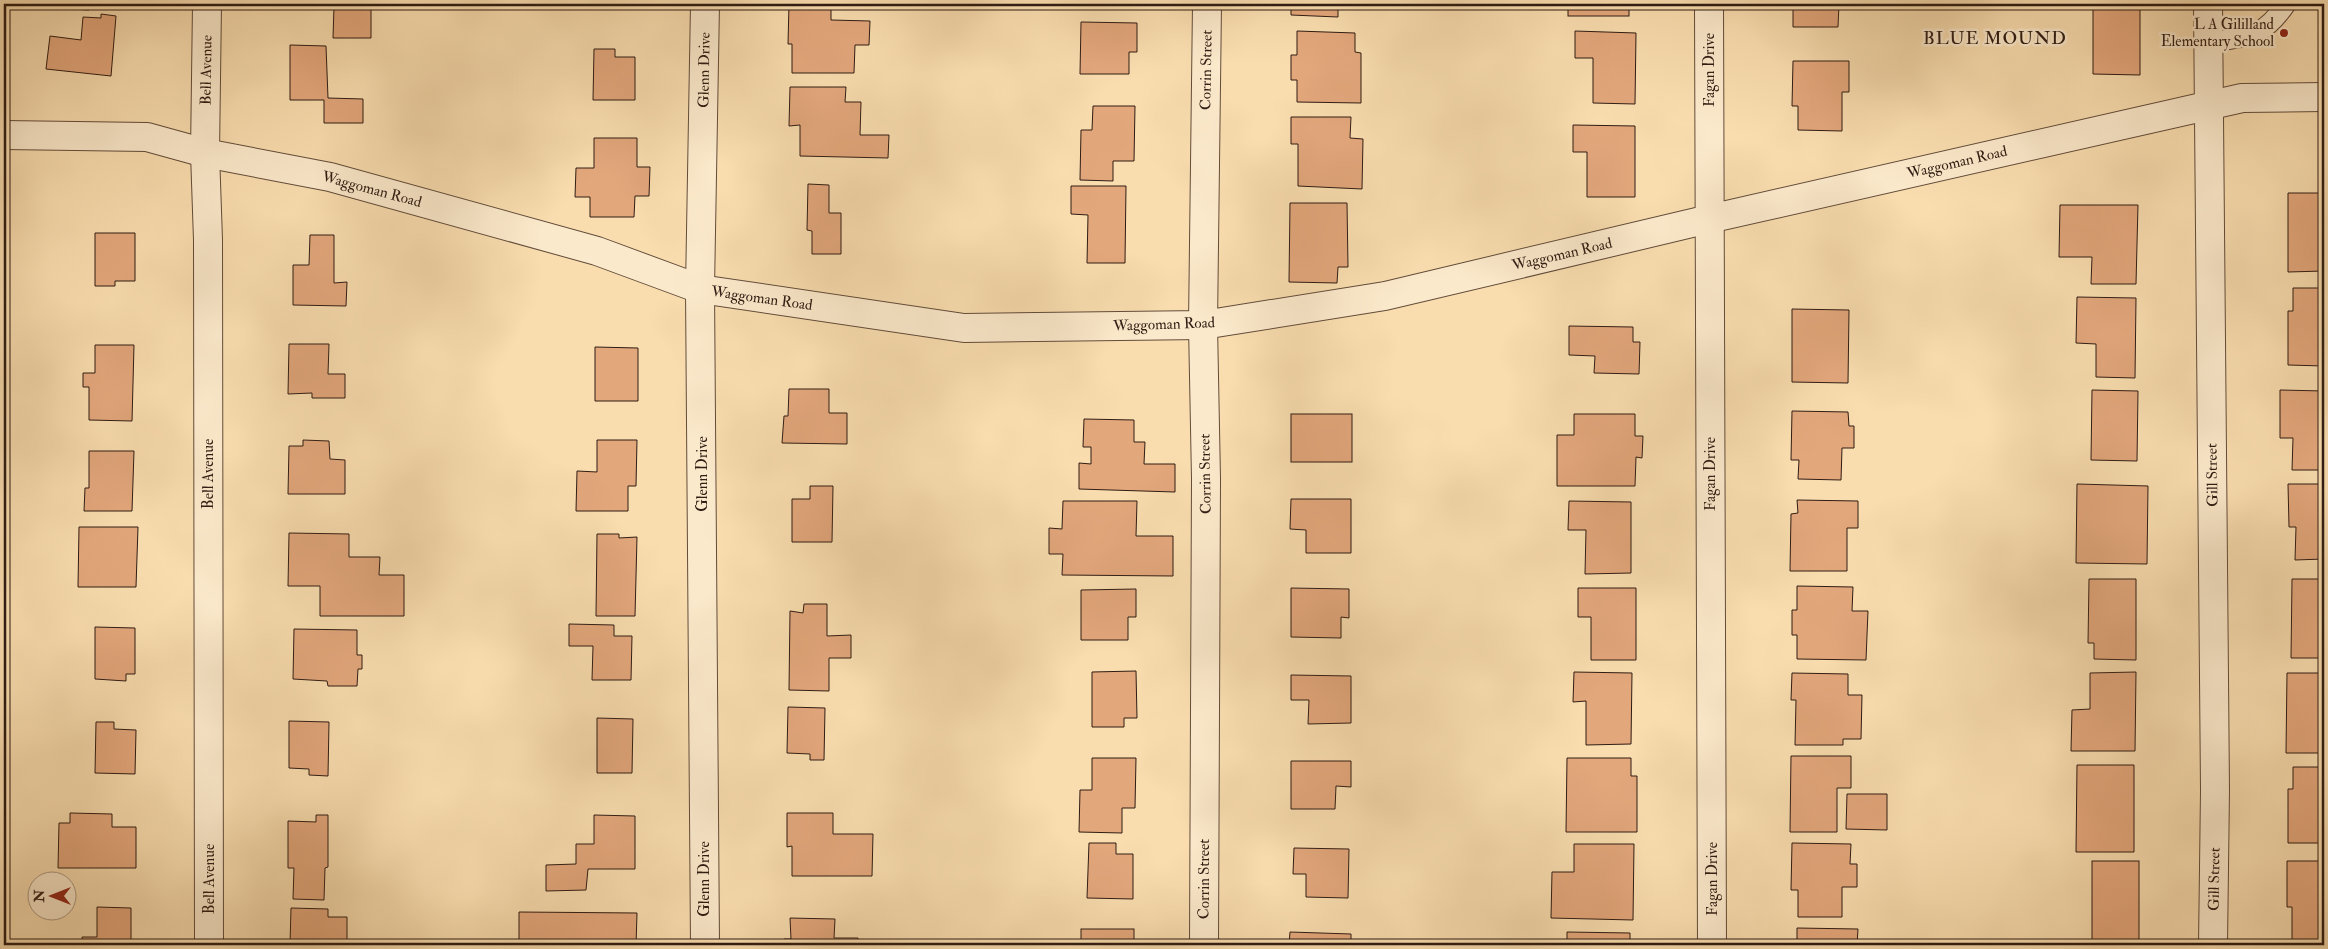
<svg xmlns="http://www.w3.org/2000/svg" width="2328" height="949" font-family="'IM FELL Double Pica',serif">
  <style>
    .building { fill: #e3a77c; stroke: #2f1c13 }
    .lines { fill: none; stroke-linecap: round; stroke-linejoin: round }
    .service-casing { stroke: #624c3a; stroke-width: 21 }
    .minor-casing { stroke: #624c3a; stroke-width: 30 }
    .service { stroke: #fbe9cb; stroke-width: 19 }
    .minor { stroke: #fbe9cb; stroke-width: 28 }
    .poi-dot { fill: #8f2418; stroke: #fbe9cb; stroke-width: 2 }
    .labels { text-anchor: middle; stroke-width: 5; stroke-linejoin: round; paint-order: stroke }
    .poi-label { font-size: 15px; fill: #2f1c13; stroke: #fbe9cb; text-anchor: end }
    .street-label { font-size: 15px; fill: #2f1c13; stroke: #fbe9cb }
    .quarter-label { font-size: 18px; letter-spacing: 1px; fill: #2f1c13; stroke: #fbe9cb }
  </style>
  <rect width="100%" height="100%" fill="#f9ddaf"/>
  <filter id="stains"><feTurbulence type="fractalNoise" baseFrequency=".004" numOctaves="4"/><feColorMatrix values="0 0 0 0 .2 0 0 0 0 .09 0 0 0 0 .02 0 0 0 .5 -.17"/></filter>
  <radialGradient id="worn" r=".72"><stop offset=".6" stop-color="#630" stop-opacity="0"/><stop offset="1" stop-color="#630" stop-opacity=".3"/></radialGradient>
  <g class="building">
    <path d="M54,4H89V10L53,8Z"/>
    <path d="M289,4H371V38H333L334,6H289Z"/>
    <rect x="581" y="4" width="56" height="4"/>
    <path d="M789,4H831V20L870,21L869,45H855L854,73H792V44H788Z"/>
    <path d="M1004,4H1043V7Z"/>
    <path d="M1291,4H1338V17L1291,15Z"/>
    <rect x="1568" y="4" width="61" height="12"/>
    <path d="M1793,4H1839L1838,27H1793Z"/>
    <path d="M2093,4H2140V75L2093,74Z"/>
    <path d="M101,14L116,16L111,76L46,69L50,36L81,40L83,17L101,18Z"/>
    <path d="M1081,22L1137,23V52H1129V74H1080Z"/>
    <path d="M1297,31L1355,33V52L1361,53V103L1297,102V80H1291V55H1297Z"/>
    <path d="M1575,31L1636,33L1635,104L1593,103V58H1575Z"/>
    <path d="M290,45L326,46L328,98L363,99V123H324V100H290Z"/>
    <path d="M594,49H615V57H635V100H593Z"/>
    <path d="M1793,61H1849V92H1842V131L1798,130V106H1792Z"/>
    <path d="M790,87H846L845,102H861L860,135H889L888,158L800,156V125L789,126Z"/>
    <path d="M1093,106H1135L1134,161H1113V181L1080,180L1081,130H1092Z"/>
    <path d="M1291,117H1351L1350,138L1363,139L1362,189L1298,186V144H1291Z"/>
    <path d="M1573,125L1635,126V197H1587V152H1573Z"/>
    <path d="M594,138H637V167H650L649,196H635L634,217H590V197H575L576,168H594Z"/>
    <path d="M808,184L829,185V213H841V254H812V231L807,230Z"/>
    <path d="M1071,186H1126L1125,263H1087L1088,215L1071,214Z"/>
    <path d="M2288,193H2324V271L2288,272Z"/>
    <path d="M1290,203H1347L1348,267H1338L1337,283L1289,282Z"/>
    <path d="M2060,205H2138L2136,284H2091L2092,257H2059Z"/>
    <path d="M95,233H135V281H115V286H95Z"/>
    <path d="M310,235H334V283L347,282L346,306L293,305V265H309Z"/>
    <path d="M2293,288H2324V366L2288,365V311H2293Z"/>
    <path d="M2077,297L2136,298L2135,378L2096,377V344L2076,343Z"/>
    <path d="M1792,309L1849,310L1848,383L1792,382Z"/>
    <path d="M1569,326L1633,327V342H1640L1639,374L1594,373L1595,356L1569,355Z"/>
    <path d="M289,344H329L328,374H345V398H312V393L288,394Z"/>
    <path d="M95,345H134L132,421L89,420V387H83V373H95Z"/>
    <path d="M595,347L638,348V401H595Z"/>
    <path d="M789,389H829V413H847V444L782,443L784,416H788Z"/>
    <path d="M2092,390L2138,391L2137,461L2091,460Z"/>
    <path d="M2280,390L2324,391V470H2292L2293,438H2280Z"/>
    <path d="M1792,411L1848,412L1849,426H1854V448H1842L1841,480L1798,479L1799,460H1791Z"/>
    <rect x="1291" y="414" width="61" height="48"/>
    <path d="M1574,414H1635V436H1643L1642,458L1636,457L1635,486H1557V435H1574Z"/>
    <path d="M1084,419L1134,420V442H1145L1144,464H1175V492L1079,489V463L1091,464V447H1083Z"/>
    <path d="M303,440L329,441L330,459L345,460V494H288L289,446H303Z"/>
    <path d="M597,440H637L636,486H628V511H576L577,471L597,472Z"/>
    <path d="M89,451H134L132,511H84L85,488H89Z"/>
    <path d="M2077,484L2148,486L2147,564L2076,563Z"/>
    <path d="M2288,484H2324V559L2295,560L2296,527H2289Z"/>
    <path d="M810,486H833L832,542H792V499H810Z"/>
    <path d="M1291,499H1351V553H1306V530L1290,529Z"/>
    <path d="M1797,500L1858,501V528H1847V571H1790L1791,514L1798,513Z"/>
    <path d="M1063,501H1137L1136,536H1173V576L1062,575L1063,554H1049V528L1062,529Z"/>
    <path d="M1569,501L1631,502V573L1585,574L1586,530H1568Z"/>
    <path d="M79,527H138L136,587H78Z"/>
    <path d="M289,533L349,534V557H380L379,575H404V616H320V586H288Z"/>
    <path d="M597,534H619V538L637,537L635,616H596Z"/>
    <path d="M2089,579H2136V660L2094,659V643H2088Z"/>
    <path d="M2292,579H2324L2323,658H2291Z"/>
    <path d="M1797,586L1853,587L1852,611H1868L1866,660L1797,659V635H1792V610H1797Z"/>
    <path d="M1291,588L1349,589V618L1341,617V638L1291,637Z"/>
    <path d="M1578,588H1636V660H1591V617H1578Z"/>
    <path d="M1136,589V617H1128V640H1081V590Z"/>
    <path d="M804,604H827V636L851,635V658H829V691L789,690L790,611L803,613Z"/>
    <path d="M569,624L614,625V636H632L631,680H592L593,646H569Z"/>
    <path d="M95,627L135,628V674H126V681L95,679Z"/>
    <path d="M294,629L357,630V655H362V669H358L357,686H328L327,681L293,679Z"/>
    <path d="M1136,671L1137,718H1124V727H1092V672Z"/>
    <path d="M1574,672L1632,673L1631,744L1586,745V701L1573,702Z"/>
    <path d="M2136,672L2135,751H2071L2072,710L2090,709V673Z"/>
    <path d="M1792,673L1848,674V695H1862L1861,739H1843V745H1795L1796,700H1791Z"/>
    <path d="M2287,673H2324V753H2286Z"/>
    <path d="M1291,675L1351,676V723L1308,724L1309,700H1291Z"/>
    <path d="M788,707L825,708L824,760H810V754L787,753Z"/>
    <path d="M597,718L633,719L632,773H597Z"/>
    <path d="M289,721L329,722L328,776L309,775V769L289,768Z"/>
    <path d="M96,722H114V729L136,730L135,774L95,773Z"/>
    <path d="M1791,756H1851V788H1837V832H1790Z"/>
    <path d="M1092,758H1136L1135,808H1122V833L1079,832L1080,790H1092Z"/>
    <path d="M1567,758H1631V776H1637V832H1566Z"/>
    <path d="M1291,761H1351V787L1336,786L1335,809H1291Z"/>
    <path d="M2077,765H2134V852H2076Z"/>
    <path d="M2293,767H2324V843H2288V789H2293Z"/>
    <path d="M1847,794H1887V830L1846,829Z"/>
    <path d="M70,813L112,814V827H136V868H58L59,823H70Z"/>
    <path d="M787,813H833V834H873L872,876H792V846L787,847Z"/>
    <path d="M316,815H328V867L325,868L324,900L293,899L294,868H288V821L316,822Z"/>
    <path d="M594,815L635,816V869H588L586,890L546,891V865L576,864V844H594Z"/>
    <path d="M1089,843H1116V854H1133V899L1087,898Z"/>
    <path d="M1792,843L1851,844L1850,864H1857V887H1842V917H1798V890H1791Z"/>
    <path d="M1574,844H1634L1633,920L1551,918L1552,872H1574Z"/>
    <path d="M1294,848L1349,849L1348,898L1306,897V874H1293Z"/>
    <rect x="2092" y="861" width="47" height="81"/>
    <path d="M2287,861H2324V941L2292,940V907H2287Z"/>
    <path d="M97,907L131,908V945H82V937H97Z"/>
    <path d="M291,908L328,909V917H347V945H290Z"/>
    <path d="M519,912L637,913L636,945H519Z"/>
    <path d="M790,918L835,919L834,938H858V945H784V939H791Z"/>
    <path d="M1797,928L1858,929L1857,945H1793L1797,944Z"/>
    <rect x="1081" y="929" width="53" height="16"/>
    <path d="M1290,932L1351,934V945H1289Z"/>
    <path d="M1567,932L1630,933V945H1567Z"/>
  </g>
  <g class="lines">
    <defs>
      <path id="service" d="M2208,43C2247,36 2262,39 2286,4"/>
      <g id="minor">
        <path d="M207,4L205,153L208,240L209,945"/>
        <path d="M705,4L700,289L705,945"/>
        <path d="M1709,4L1712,945"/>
        <path d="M2208,4L2215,790L2213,945"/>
        <path d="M4,135L147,137L205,153L330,177L597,251L700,289L964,328L1203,325L1385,296L1709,219L2242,98L2324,97"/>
        <path d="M1204,945L1206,479L1203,325L1207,4"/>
      </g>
    </defs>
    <use href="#service" class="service-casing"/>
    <use href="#minor" class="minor-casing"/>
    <use href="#service" class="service"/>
    <use href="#minor" class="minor"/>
  </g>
  <circle class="poi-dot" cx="2284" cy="33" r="5"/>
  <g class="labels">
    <g class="poi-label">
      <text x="2274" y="29">L A Gililland<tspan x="2274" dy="17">Elementary School</tspan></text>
    </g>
    <g class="street-label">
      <text transform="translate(206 70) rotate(-89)" y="5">Bell Avenue</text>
      <text transform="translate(704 70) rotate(-89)" y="5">Glenn Drive</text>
      <text transform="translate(1206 70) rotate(-89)" y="5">Corrin Street</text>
      <text transform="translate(1709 70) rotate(-90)" y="5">Fagan Drive</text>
      <text transform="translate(1957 162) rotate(-13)" y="5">Waggoman Road</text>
      <text transform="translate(372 189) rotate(15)" y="5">Waggoman Road</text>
      <text transform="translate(1562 254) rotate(-13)" y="5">Waggoman Road</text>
      <text transform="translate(762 298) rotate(8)" y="5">Waggoman Road</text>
      <text transform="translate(1164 324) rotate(-2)" y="5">Waggoman Road</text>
      <text transform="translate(208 474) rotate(-90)" y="5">Bell Avenue</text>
      <text transform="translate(702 474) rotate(-90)" y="5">Glenn Drive</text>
      <text transform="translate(1205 474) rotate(-91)" y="5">Corrin Street</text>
      <text transform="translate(1710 474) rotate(-90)" y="5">Fagan Drive</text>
      <text transform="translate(2212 475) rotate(-91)" y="5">Gill Street</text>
      <text transform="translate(209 879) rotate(-90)" y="5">Bell Avenue</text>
      <text transform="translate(704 879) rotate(-90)" y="5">Glenn Drive</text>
      <text transform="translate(1204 879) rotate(-90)" y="5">Corrin Street</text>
      <text transform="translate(1712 879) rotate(-90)" y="5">Fagan Drive</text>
      <text transform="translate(2214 879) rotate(-89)" y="5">Gill Street</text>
    </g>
    <g class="quarter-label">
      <text x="1995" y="44">BLUE MOUND</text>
    </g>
  </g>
  <rect width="2328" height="949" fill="none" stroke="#f9ddaf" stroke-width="20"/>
  <rect x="5" y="5" width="2318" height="939" fill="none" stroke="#2f1c13" stroke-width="2.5"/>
  <rect x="10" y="10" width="2308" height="929" fill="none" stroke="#2f1c13"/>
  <g transform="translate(52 896) rotate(270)"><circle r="24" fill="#fbe9cb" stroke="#a99781"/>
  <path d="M0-4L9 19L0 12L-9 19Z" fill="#8f2418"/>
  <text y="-8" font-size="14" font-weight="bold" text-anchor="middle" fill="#2f1c13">N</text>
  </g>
  <rect width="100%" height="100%" filter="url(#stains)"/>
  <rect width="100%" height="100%" fill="url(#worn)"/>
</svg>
